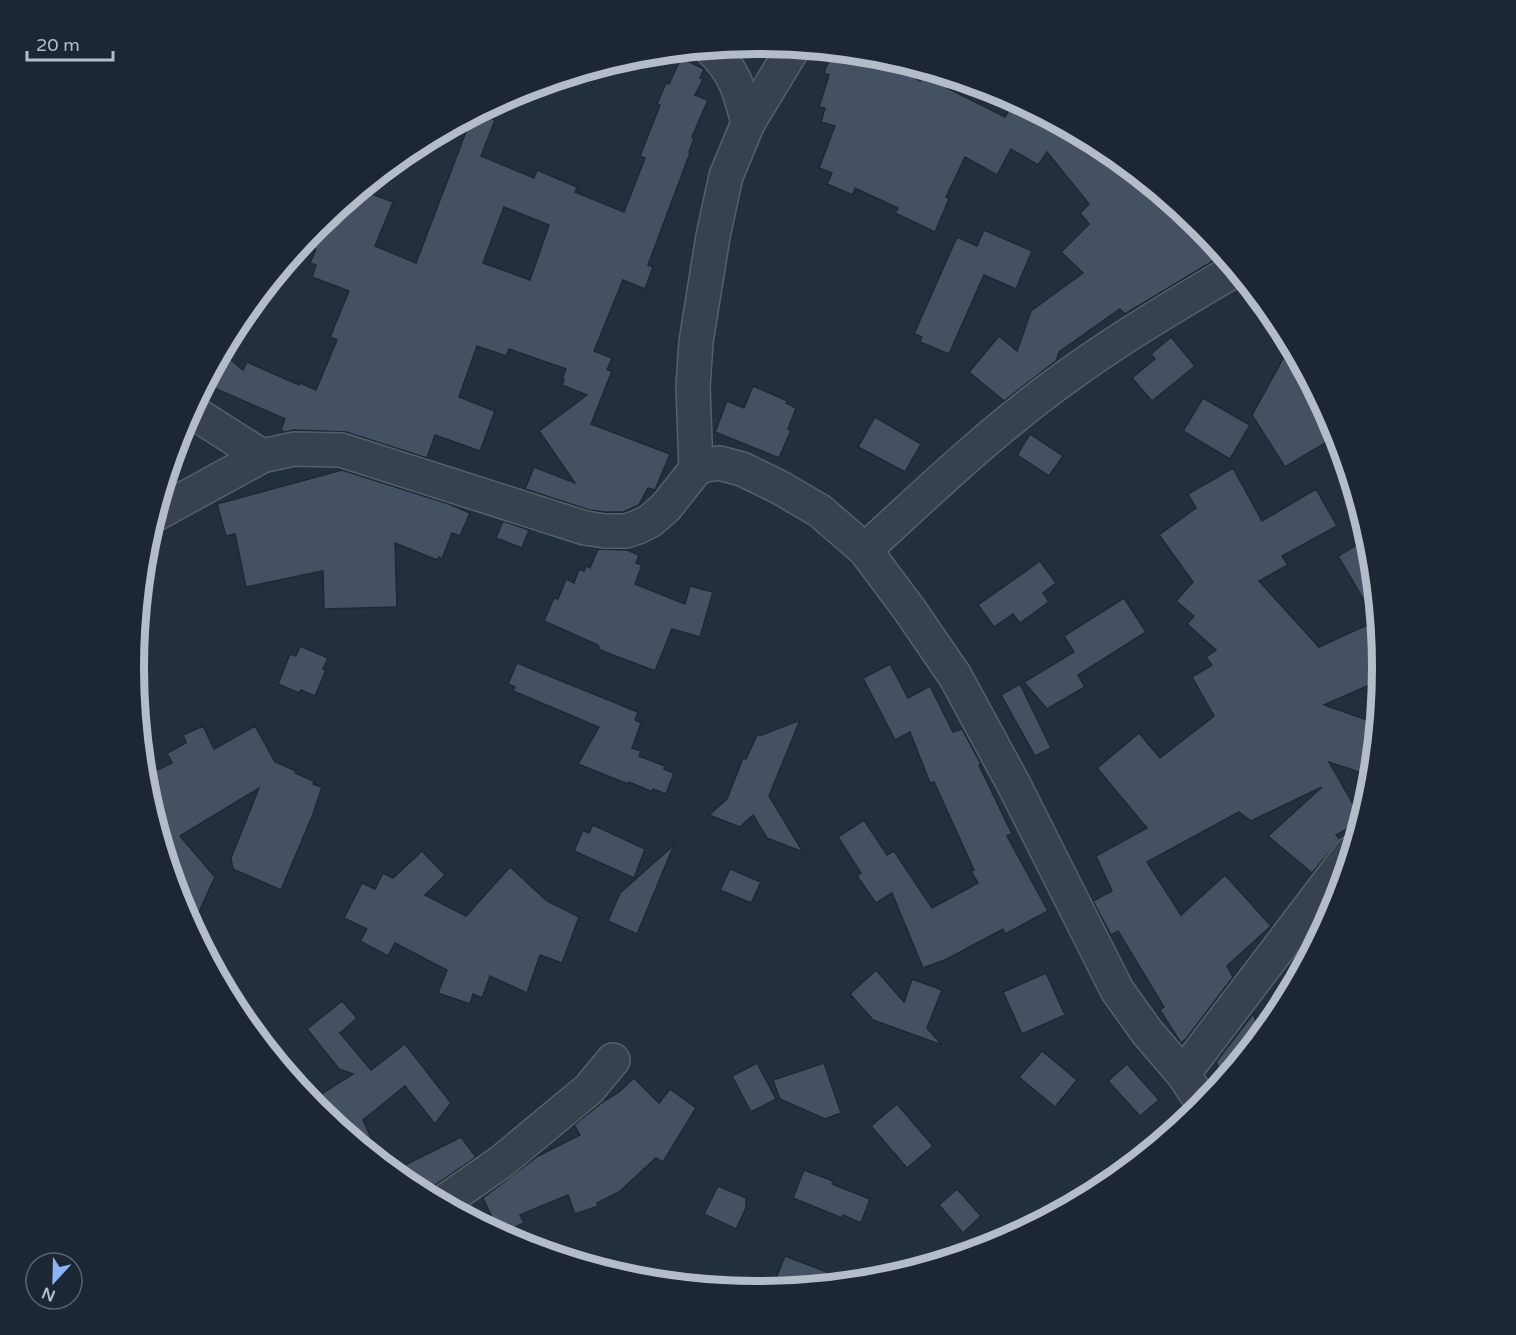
<svg xmlns="http://www.w3.org/2000/svg" width="1516" height="1335" font-family="'Varela Round',sans-serif">
  <style>
    .building { fill: #455162; stroke: #1f2835; stroke-width: 1.5; fill-rule: evenodd }
    .lines { fill: none; stroke-linecap: round; stroke-linejoin: round }
    .minor-casing { stroke: #565f6c; stroke-width: 36 }
    .minor { stroke: #38414e; stroke-width: 33 }
    .rim { fill: none; stroke: #b4bcc9; stroke-width: 8 }
  </style>
  <rect width="100%" height="100%" fill="#242f3e"/>
  <g class="building">
    <path d="M832,51L879,55L920,81L926,69L935,72L951,80L947,88L1005,117L1010,108L1004,100L1007,97L1015,101L1053,121L1050,124L1117,167L1123,163L1199,227L1223,255L1125,314L1120,309L1059,352L1056,361L1004,401L969,372L999,336L1017,351L1031,311L1083,273L1061,252L1089,224L1080,213L1089,204L1047,152L1038,165L1011,149L997,175L965,157L946,197L949,199L935,232L895,213L898,208L855,188L853,195L827,184L832,173L819,168L835,126L821,122L825,108L819,107L829,75L824,73Z"/>
    <path d="M681,58L704,69L700,78L703,79L695,95L708,100L692,137L694,138L689,152L690,153L648,265L653,267L645,289L623,280L594,351L612,358L607,370L612,371L591,424L670,454L655,490L648,488L639,505L623,512H606L589,510L525,489L534,467L575,483L539,431L587,395L562,385L564,379H562L566,369L509,349L506,356L477,346L459,397L495,411L480,451L435,435L427,458L346,432L294,430L285,432L281,430L285,419L205,384L222,352L243,370L247,362L299,385L300,383L316,390L337,340L330,337L349,291L312,277L316,265L310,263L316,249L310,247L314,238L309,236L317,226L361,190L393,202L375,246L416,263L472,116L478,113L495,120L481,156L534,178L537,170L577,187L575,192L624,212L645,158L640,156L660,105L657,104L666,83L669,84ZM504,207L549,225L530,280L483,263Z"/>
    <path d="M984,230L1032,251L1016,289L984,275L949,354L920,342L922,337L914,334L957,237L977,246Z"/>
    <path d="M1171,337L1195,366L1152,401L1132,378L1155,359L1151,354Z"/>
    <path d="M1290,346L1337,436L1285,467L1252,415Z"/>
    <path d="M753,386L788,401L786,403L796,408L788,429L791,430L779,458L715,432L727,401L744,408Z"/>
    <path d="M1203,398L1250,425L1230,459L1183,431Z"/>
    <path d="M875,417L921,444L905,472L858,447Z"/>
    <path d="M1030,434L1063,456L1049,476L1017,455Z"/>
    <path d="M1233,468L1262,521L1316,489L1337,526L1282,556L1288,565L1259,581L1319,647L1376,621L1338,556L1358,544L1372,567L1382,668L1381,680L1324,705L1376,723L1371,776L1329,762L1361,818L1360,822L1336,835L1340,839L1312,873L1268,836L1322,787L1251,821L1239,812L1147,862L1181,915L1225,875L1271,926L1227,966L1233,977L1186,1039L1181,1043L1160,1010L1164,1007L1118,931L1111,935L1093,901L1112,891L1096,856L1147,828L1097,768L1139,733L1160,758L1214,716L1192,677L1212,665L1206,657L1216,650L1187,624L1194,616L1176,601L1193,582L1159,535L1196,508L1188,494Z"/>
    <path d="M342,470L449,504L470,513L460,536L452,533L442,559L439,557L437,560L395,543L397,607L324,609L323,571L246,587L235,534L226,536L217,504Z"/>
    <path d="M503,521L529,530L522,548L496,538Z"/>
    <path d="M598,549L627,550L639,555L636,563L642,565L635,584L685,604L690,586L713,592L700,637L672,629L655,671L600,650L598,645L544,621L554,598L558,599L566,579L574,583L579,569L584,571L586,566L590,568Z"/>
    <path d="M1040,561L1056,583L1043,593L1049,602L1020,623L1013,614L994,627L978,605Z"/>
    <path d="M1124,598L1146,632L1078,675L1085,687L1047,709L1024,682L1074,652L1064,636Z"/>
    <path d="M300,646L328,658L323,669L326,670L315,696L301,690L299,693L278,684L290,654L296,656Z"/>
    <path d="M517,663L638,712L635,720L641,723L632,748L641,751L639,756L665,766L664,769L674,773L666,794L653,789V792L629,782L628,784L578,764L599,727L513,691L515,687L508,684Z"/>
    <path d="M890,664L908,698L930,686L953,732L962,729L981,764L979,765L1012,834L1007,836L1048,911L1005,934L1003,929L947,959L923,968L892,893L876,903L857,876L861,873L838,837L864,820L887,855L894,851L932,908L978,883L971,871L974,870L934,782L930,783L910,732L895,740L863,678Z"/>
    <path d="M1020,684L1051,748L1035,756L1001,695Z"/>
    <path d="M800,720L769,796L803,852L767,838L753,815L740,827L709,815L727,799L743,758L746,759L757,735H762Z"/>
    <path d="M203,726L214,749L255,726L275,762L296,771L295,773L314,781L313,784L322,787L313,814L281,890L233,869L231,858L259,788L180,836L215,877L192,927L181,906L146,789L145,776L172,763L167,753L186,743L183,735Z"/>
    <path d="M593,825L645,849L634,878L574,851L583,830L589,833Z"/>
    <path d="M674,845L637,934L608,921L620,893Z"/>
    <path d="M422,851L445,875L425,895L466,916L510,867L547,901L579,917L562,963L540,955L527,993L490,976L482,998L473,994L470,1004L438,993L447,970L395,943L388,956L360,941L367,929L344,918L362,883L375,889L383,873L393,878Z"/>
    <path d="M730,869L761,882L751,903L720,890Z"/>
    <path d="M876,970L904,1002L912,979L942,990L927,1028L942,1045L873,1020L850,994Z"/>
    <path d="M1046,973L1065,1015L1022,1034L1003,992Z"/>
    <path d="M342,1001L357,1018L340,1033L371,1070L405,1044L451,1103L435,1124L405,1086L363,1120L382,1163L317,1108L310,1101L353,1074L339,1069L307,1029Z"/>
    <path d="M1253,1014L1262,1032L1224,1078L1216,1062Z"/>
    <path d="M1042,1051L1077,1080L1055,1107L1019,1077Z"/>
    <path d="M757,1063L776,1099L751,1112L732,1076Z"/>
    <path d="M824,1063L841,1113L825,1119L780,1099L773,1080Z"/>
    <path d="M1127,1064L1159,1100L1140,1116L1108,1081Z"/>
    <path d="M634,1078L659,1103L670,1089L696,1108L663,1162L656,1158L619,1192L597,1203L598,1206L575,1214L568,1195L520,1215L524,1223L500,1234L483,1198L538,1156L580,1135L574,1125L604,1101L619,1092Z"/>
    <path d="M897,1104L933,1146L907,1168L871,1126Z"/>
    <path d="M461,1137L476,1157L431,1188L427,1193L411,1186L393,1171Z"/>
    <path d="M804,1170L833,1181L832,1184L870,1199L861,1223L843,1215L842,1218L793,1198Z"/>
    <path d="M718,1186L746,1198V1208L736,1229L704,1214Z"/>
    <path d="M957,1189L981,1216L963,1233L939,1205Z"/>
    <path d="M785,1256L853,1282L771,1290Z"/>
  </g>
  <g class="lines">
    <defs>
      <g id="minor">
        <path d="M710,48C735,71 740,92 748,123"/>
        <path d="M191,411L262,456"/>
        <path d="M696,469L693,387L696,342L713,236L726,176L748,123L794,47"/>
        <path d="M156,514L262,456L294,449L341,450L585,528L605,531H626L638,527L650,521L666,507L696,469L706,465L719,463L742,469L779,487L820,511L865,550L909,609L955,676L1013,783L1117,990L1147,1032L1183,1074L1203,1104"/>
        <path d="M865,550C931,489 996,427 1069,375C1123,336 1179,303 1235,270"/>
        <path d="M1183,1074L1351,853"/>
        <path d="M442,1203L501,1162L589,1089L613,1060"/>
      </g>
    </defs>
    <use href="#minor" class="minor-casing"/>
    <use href="#minor" class="minor"/>
  </g>
  <path d="M0 0H1516V1335H0ZM757 54H759A613 613 0 0 1 1372 667V668A613 613 0 0 1 759 1281H757A613 613 0 0 1 144 668V667A613 613 0 0 1 757 54Z" fill="#1d2633" fill-rule="evenodd"/>
  <path class="rim" d="M757 54H759A613 613 0 0 1 1372 667V668A613 613 0 0 1 759 1281H757A613 613 0 0 1 144 668V667A613 613 0 0 1 757 54Z"/>
  <g transform="translate(54 1281) rotate(202)"><circle r="28" fill="#1d2633" stroke="#59626f" stroke-width="1.5"/>
  <path d="M0-4.5L10 22L0 15L-10 22Z" fill="#8ab4f8"/>
  <text y="-9" font-size="16" font-weight="bold" text-anchor="middle" fill="#b4bcc9">N</text>
  </g>
  <path d="M27 51v9h86v-9" fill="none" stroke="#b4bcc9" stroke-width="3"/>
  <text x="36" y="51" font-size="18" fill="#b4bcc9" stroke="#1d2633" stroke-width="4.5" paint-order="stroke">20 m</text>
</svg>
